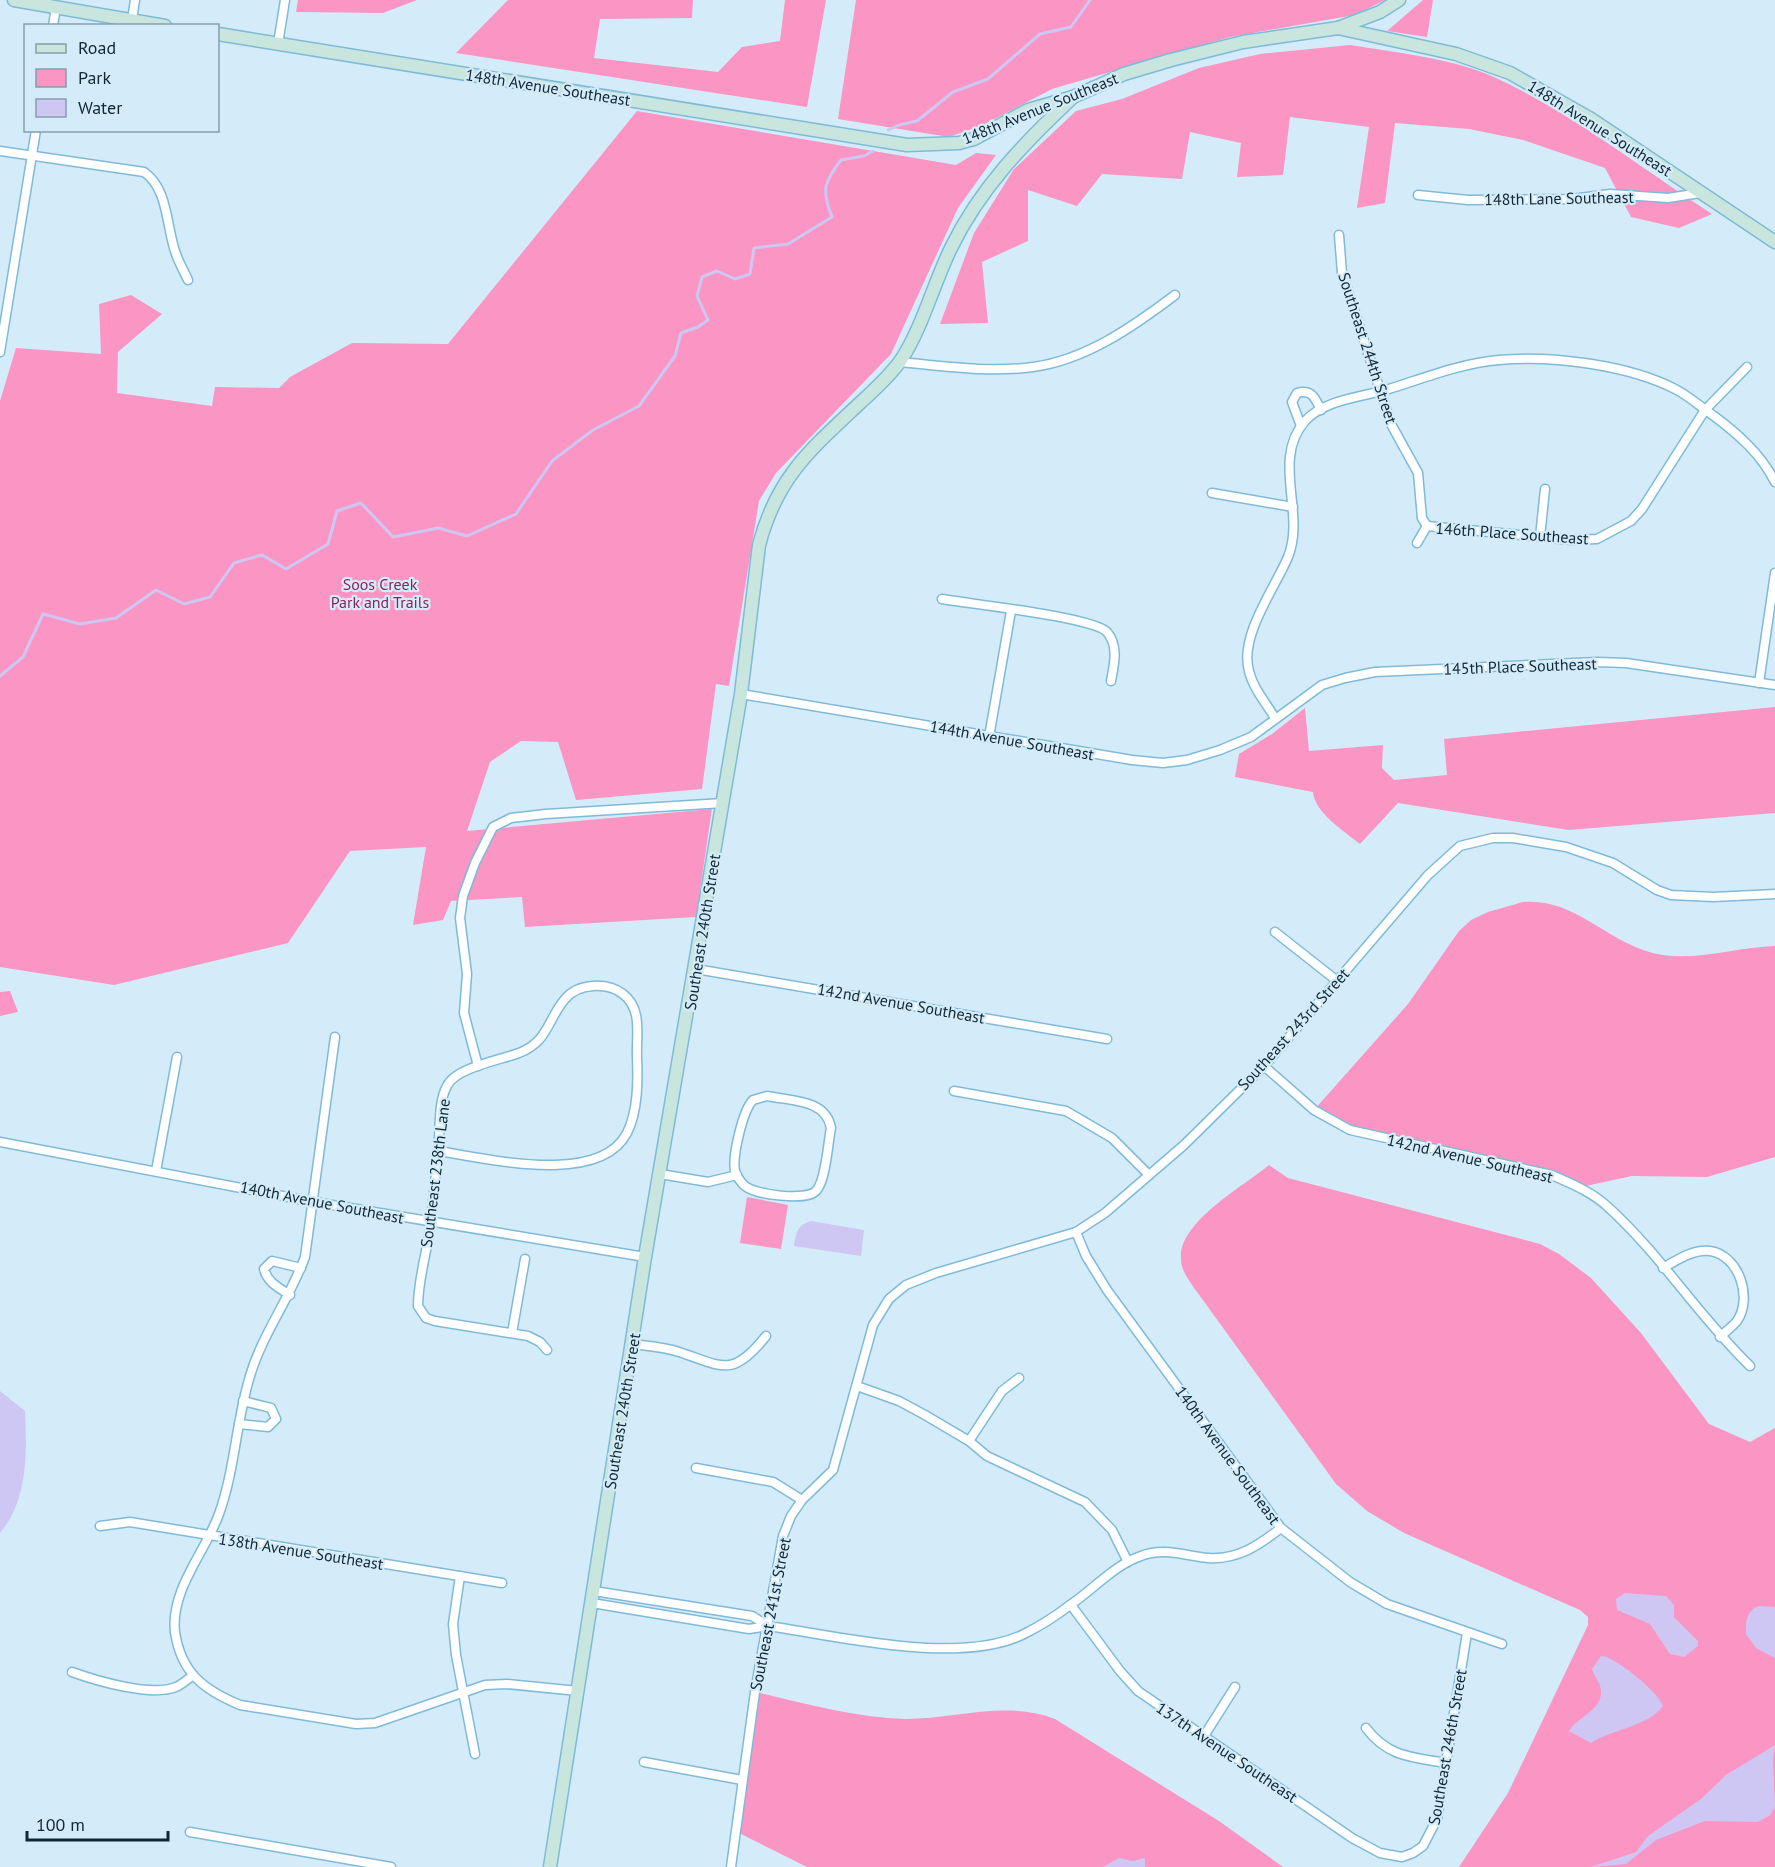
<svg xmlns="http://www.w3.org/2000/svg" width="1775" height="1867" font-family="'PT Sans',sans-serif">
  <style>
    .green { fill: #fb95c3 }
    .water { fill: #cec7f4 }
    .lines { fill: none; stroke-linecap: round; stroke-linejoin: round }
    .stream { stroke: #cec7f4; stroke-width: 3 }
    .street-casing { stroke: #7ebad9; stroke-width: 11 }
    .secondary-casing { stroke: #7ebad9; stroke-width: 15 }
    .street { stroke: #fff; stroke-width: 8 }
    .secondary { stroke: #c8e6de; stroke-width: 12 }
    .labels { text-anchor: middle; stroke-width: 4.5; stroke-linejoin: round; paint-order: stroke }
    .street-label { font-size: 16px; fill: #0f2834; stroke: #d4ecf9 }
    .park-label { font-size: 16px; fill: #8c225b; stroke: #d4ecf9 }
  </style>
  <rect width="100%" height="100%" fill="#d4ecf9"/>
  <g class="green">
    <path d="M298,0H417L383,13L296,12Z"/>
    <path d="M508,0H693L692,18L600,19L594,58L718,72L742,47L780,41L785,0H826L807,107L456,53Z"/>
    <path d="M856,0H1385L1355,15L1230,37L1052,89L983,125L949,137L838,119Z"/>
    <path d="M1423,0H1433L1427,37L1387,31Z"/>
    <path d="M1350,45C1394,52 1456,59 1496,78C1573,114 1641,168 1712,214L1679,228L1631,217L1605,168L1523,140L1469,129L1395,123L1385,203L1357,208L1369,127L1290,117L1283,175L1237,177L1241,143L1190,132L1182,179L1102,174L1077,206L1028,190V241L982,262L988,323L940,324L974,233L1014,169L1076,111L1122,99L1199,68L1260,54Z"/>
    <path d="M637,111L956,165L976,153L996,155L958,208L891,354L776,473L759,501L729,686L716,684L702,789L576,800L558,742L521,741L490,762L467,831L712,809L696,917L525,927L522,897L451,901L443,920L413,925L426,847L350,851L288,943L114,985L0,967V401L16,348L101,354L99,304L131,295L162,314L118,352L117,393L212,406L215,387L279,388L290,377L352,343L448,344Z"/>
    <path d="M1775,707V813L1569,830L1398,803L1360,844C1344,831 1315,813 1313,792L1235,777L1239,754L1272,734L1305,708L1309,751L1383,745L1382,768L1394,780L1447,775L1444,739Z"/>
    <path d="M1523,902C1572,898 1603,937 1646,951C1687,965 1733,947 1775,946V1157L1707,1177L1632,1176L1581,1187L1552,1175L1374,1137L1314,1110L1408,1004L1459,931L1471,920L1488,912Z"/>
    <path d="M10,991L18,1012L0,1016V992Z"/>
    <path d="M1269,1165L1288,1178L1540,1244L1559,1254L1591,1278L1641,1333L1709,1424L1750,1442L1775,1428V1867H1459L1508,1793L1588,1625V1617L1580,1610L1404,1533L1367,1511L1336,1484L1192,1285C1187,1277 1181,1269 1181,1259C1178,1222 1244,1186 1269,1165Z"/>
    <path d="M747,1197L788,1205L781,1249L740,1243Z"/>
    <path d="M755,1692C804,1703 855,1718 905,1719C956,1719 1006,1700 1055,1719L1219,1821L1283,1867H807L735,1831Z"/>
  </g>
  <g class="water">
    <path d="M811,1221L864,1230L861,1256L794,1246C796,1233 797,1225 811,1221Z"/>
    <path d="M0,1391L25,1411C27,1452 28,1500 0,1533Z"/>
    <path d="M1625,1593L1666,1596L1674,1605V1617L1698,1641V1646L1684,1657L1670,1654L1650,1624L1617,1610L1616,1599Z"/>
    <path d="M1760,1606L1775,1607V1658L1756,1648L1746,1634C1745,1622 1747,1609 1760,1606Z"/>
    <path d="M1601,1656C1613,1655 1660,1693 1663,1706C1648,1727 1611,1729 1591,1743L1569,1731C1577,1717 1602,1711 1601,1691C1601,1684 1594,1676 1592,1669Z"/>
    <path d="M1775,1745L1773,1760L1775,1807L1770,1815L1758,1822L1705,1821L1656,1840L1626,1864L1591,1867L1636,1852L1648,1836L1701,1799L1726,1775Z"/>
    <path d="M1119,1858L1133,1861L1145,1858V1867H1103Z"/>
  </g>
  <g class="lines">
    <g class="stream">
      <path d="M888,130L899,125L917,121L953,92L988,79L1040,34L1071,27L1090,0"/>
      <path d="M0,676L23,657L43,614L80,624L116,618L156,590L184,604L210,597L234,563L262,555L286,569L328,544L337,511L361,503L393,537L438,528L467,536L516,514L552,461L593,430L639,406L675,356L681,333L698,327L708,320L697,296L702,277L717,271L735,279L750,274L754,248L788,244L832,217C821,189 824,183 841,160L864,156L873,151"/>
    </g>
    <defs>
      <g id="street">
        <path d="M132,20L135,0"/>
        <path d="M53,26L56,7"/>
        <path d="M278,44L285,0"/>
        <path d="M0,151L144,172C169,189 166,228 176,254C179,263 184,271 188,280"/>
        <path d="M1418,195L1468,200L1572,199L1610,194L1668,198L1700,193"/>
        <path d="M1339,235L1342,273L1391,424L1418,473L1422,518L1427,526"/>
        <path d="M0,352L36,130"/>
        <path d="M900,362C943,366 989,373 1033,367C1086,360 1134,326 1175,295"/>
        <path d="M1301,426L1292,402L1297,393C1312,389 1315,398 1321,410"/>
        <path d="M1212,493L1293,507"/>
        <path d="M1427,526L1572,540L1597,539L1631,521L1642,509L1705,410L1747,367"/>
        <path d="M1540,537L1545,489"/>
        <path d="M1417,543L1427,526"/>
        <path d="M942,599C970,604 1093,617 1107,632C1119,646 1114,665 1111,681"/>
        <path d="M1759,683L1775,573"/>
        <path d="M741,694L1132,760L1163,763L1187,760L1220,750L1251,737L1322,685L1345,678L1375,672L1598,662L1626,663L1775,685"/>
        <path d="M1275,718C1266,703 1253,688 1249,671C1239,636 1275,588 1288,557C1306,513 1271,460 1305,421C1325,399 1363,397 1389,389C1424,378 1462,363 1499,360C1551,355 1630,365 1677,390C1690,397 1702,408 1714,416C1738,434 1761,454 1775,482"/>
        <path d="M989,737L1011,611"/>
        <path d="M1275,932L1336,980"/>
        <path d="M696,969L1107,1039"/>
        <path d="M335,1037L305,1257C290,1298 262,1335 250,1376C236,1421 235,1470 219,1514C206,1551 170,1590 175,1632C181,1673 204,1690 240,1705L356,1724L375,1723L485,1685L507,1684L578,1691"/>
        <path d="M478,1066L464,1013L467,974L460,918L463,896L475,863L493,827L511,818L546,814L723,803"/>
        <path d="M1264,1066L1314,1110L1350,1130L1552,1175C1572,1184 1592,1192 1608,1207C1661,1255 1699,1317 1750,1366"/>
        <path d="M954,1091L1066,1111L1112,1138L1149,1175"/>
        <path d="M767,1096C791,1101 826,1099 831,1128C828,1142 826,1181 816,1191C806,1201 756,1195 745,1186C741,1183 736,1175 735,1171C732,1156 743,1110 753,1100Z"/>
        <path d="M0,1142L314,1202L645,1257"/>
        <path d="M438,1151C485,1158 599,1187 627,1133C638,1111 638,1081 637,1057C636,1036 643,1009 623,994C607,982 578,983 565,999C547,1020 549,1041 519,1053C500,1060 455,1068 447,1086C439,1100 440,1123 439,1139C437,1166 434,1194 431,1221C428,1249 418,1278 418,1306L426,1318L435,1321L528,1336L540,1342L547,1350"/>
        <path d="M156,1171L177,1057"/>
        <path d="M660,1174L708,1182L737,1175"/>
        <path d="M1076,1232L1086,1256L1107,1290L1281,1528L1350,1582L1387,1604L1502,1644"/>
        <path d="M1663,1268C1677,1260 1693,1249 1710,1251C1739,1255 1753,1298 1737,1321C1732,1327 1725,1332 1720,1337"/>
        <path d="M290,1295C279,1288 267,1282 264,1269L272,1261L301,1268"/>
        <path d="M512,1333L525,1259"/>
        <path d="M632,1344C647,1346 665,1347 679,1352C722,1366 732,1379 766,1336"/>
        <path d="M857,1386L899,1401L925,1415L969,1441L987,1456L1085,1502L1112,1530L1128,1562"/>
        <path d="M239,1424L268,1427L276,1419L271,1408L243,1401"/>
        <path d="M969,1441L1002,1391L1019,1378"/>
        <path d="M696,1468L773,1482L802,1500"/>
        <path d="M100,1526L130,1522L502,1583"/>
        <path d="M460,1576L453,1624L456,1655L475,1754"/>
        <path d="M594,1591L752,1616L768,1626"/>
        <path d="M592,1603L749,1629L768,1626C838,1636 959,1666 1024,1634C1040,1626 1056,1616 1070,1605C1094,1589 1114,1565 1141,1556C1164,1547 1185,1556 1208,1558C1238,1560 1259,1545 1281,1528"/>
        <path d="M1071,1605L1120,1671L1138,1691L1352,1838L1380,1853L1402,1857L1413,1853L1423,1846L1437,1819L1467,1633"/>
        <path d="M72,1672C97,1681 151,1697 176,1687C181,1685 187,1680 192,1676"/>
        <path d="M1366,1728C1388,1757 1411,1757 1446,1763"/>
        <path d="M1204,1736L1235,1687"/>
        <path d="M644,1762L742,1780"/>
        <path d="M190,1832L391,1867"/>
        <path d="M731,1867L755,1692L783,1536L791,1516L802,1500L833,1470L873,1325L889,1299L906,1285L936,1273L1076,1232L1105,1213L1184,1145L1264,1066L1428,875L1460,846L1493,838H1513L1566,847L1613,863L1657,890L1671,895L1713,897L1775,894"/>
      </g>
      <g id="secondary">
        <path d="M14,0L165,26"/>
        <path d="M1338,28L1380,12L1399,0"/>
        <path d="M218,34L907,145L959,143L974,139L1028,110L1073,97L1124,74L1171,60L1243,42L1338,28L1456,54L1510,73L1591,119L1775,242"/>
        <path d="M550,1867L645,1257L741,694L759,545C777,477 810,450 860,403C874,390 890,376 901,360C923,326 933,285 951,248C980,188 1025,142 1073,97"/>
      </g>
    </defs>
    <use href="#street" class="street-casing"/>
    <use href="#secondary" class="secondary-casing"/>
    <use href="#street" class="street"/>
    <use href="#secondary" class="secondary"/>
  </g>
  <g class="labels">
    <g class="street-label">
      <text transform="translate(548 87) rotate(9)" y="6">148th Avenue Southeast</text>
      <text transform="translate(1040 108) rotate(-22)" y="6">148th Avenue Southeast</text>
      <text transform="translate(1600 128) rotate(32)" y="6">148th Avenue Southeast</text>
      <text transform="translate(1559 198) rotate(-1)" y="6">148th Lane Southeast</text>
      <text transform="translate(1368 348) rotate(72)" y="6">Southeast 244th Street</text>
      <text transform="translate(1512 533) rotate(4)" y="6">146th Place Southeast</text>
      <text transform="translate(1520 666) rotate(-2)" y="6">145th Place Southeast</text>
      <text transform="translate(1012 740) rotate(10)" y="6">144th Avenue Southeast</text>
      <text transform="translate(702 932) rotate(-81)" y="6">Southeast 240th Street</text>
      <text transform="translate(901 1003) rotate(10)" y="6">142nd Avenue Southeast</text>
      <text transform="translate(1293 1029) rotate(-48)" y="6">Southeast 243rd Street</text>
      <text transform="translate(1470 1158) rotate(13)" y="6">142nd Avenue Southeast</text>
      <text transform="translate(435 1173) rotate(-83)" y="6">Southeast 238th Lane</text>
      <text transform="translate(322 1202) rotate(11)" y="6">140th Avenue Southeast</text>
      <text transform="translate(622 1411) rotate(-81)" y="6">Southeast 240th Street</text>
      <text transform="translate(1228 1455) rotate(54)" y="6">140th Avenue Southeast</text>
      <text transform="translate(301 1551) rotate(9)" y="6">138th Avenue Southeast</text>
      <text transform="translate(770 1614) rotate(-79)" y="6">Southeast 241st Street</text>
      <text transform="translate(1447 1747) rotate(-80)" y="6">Southeast 246th Street</text>
      <text transform="translate(1227 1752) rotate(34)" y="6">137th Avenue Southeast</text>
    </g>
    <g class="park-label">
      <text x="380" y="590">Soos Creek<tspan x="380" dy="18">Park and Trails</tspan></text>
    </g>
  </g>
  <rect x="24" y="24" width="195" height="108" fill="#d4ecf9" stroke="#859eaa" stroke-width="1.5"/>
  <rect x="36" y="44" width="30" height="9" fill="#c8e6de" stroke="#859eaa" stroke-width="1.5"/>
  <text x="78" y="54" font-size="18" fill="#0f2834">Road</text>
  <rect x="36" y="69" width="30" height="18" fill="#fb95c3" stroke="#859eaa" stroke-width="1.5"/>
  <text x="78" y="84" font-size="18" fill="#0f2834">Park</text>
  <rect x="36" y="99" width="30" height="18" fill="#cec7f4" stroke="#859eaa" stroke-width="1.5"/>
  <text x="78" y="114" font-size="18" fill="#0f2834">Water</text>
  <path d="M27 1831v9h141v-9" fill="none" stroke="#0f2834" stroke-width="3"/>
  <text x="36" y="1831" font-size="18" fill="#0f2834" stroke="#d4ecf9" stroke-width="4.5" paint-order="stroke">100 m</text>
</svg>
